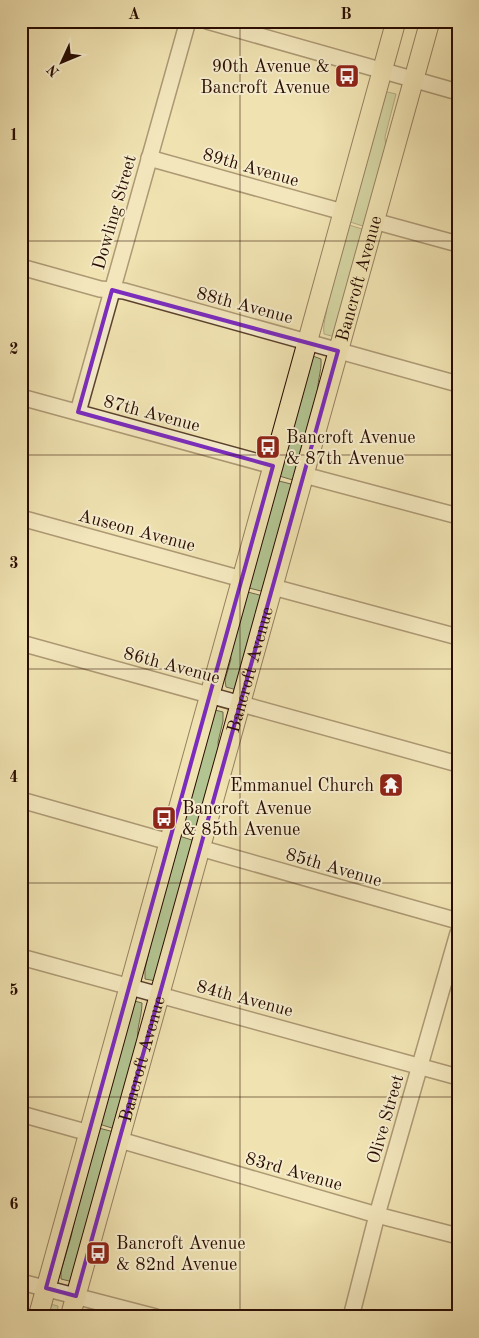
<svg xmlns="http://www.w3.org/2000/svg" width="479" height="1338" font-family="'Old Standard TT',serif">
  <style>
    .green { fill: #b2c491; stroke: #6e6849 }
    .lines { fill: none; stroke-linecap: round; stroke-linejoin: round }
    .minor-casing { stroke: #5b422d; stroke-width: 18 }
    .major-casing { stroke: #290c01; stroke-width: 21 }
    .minor { stroke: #f5eccc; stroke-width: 15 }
    .major { stroke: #f0e2b1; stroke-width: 19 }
    .marked { fill: none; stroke: #7b2cbf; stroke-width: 4; stroke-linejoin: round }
    .grid { fill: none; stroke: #290c01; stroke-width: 1; stroke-opacity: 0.55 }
    .labels { text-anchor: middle; stroke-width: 4; stroke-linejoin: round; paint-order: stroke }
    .poi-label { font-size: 18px; fill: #290c01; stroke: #f5eccc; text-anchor: start }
    .street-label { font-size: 18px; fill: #290c01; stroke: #f5eccc }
    .neatline { fill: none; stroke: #290c01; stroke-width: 2 }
    .grid-label { font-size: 16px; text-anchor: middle; font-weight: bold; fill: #290c01 }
  </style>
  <rect width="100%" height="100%" fill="#f0e2b1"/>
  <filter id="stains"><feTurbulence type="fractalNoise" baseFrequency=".004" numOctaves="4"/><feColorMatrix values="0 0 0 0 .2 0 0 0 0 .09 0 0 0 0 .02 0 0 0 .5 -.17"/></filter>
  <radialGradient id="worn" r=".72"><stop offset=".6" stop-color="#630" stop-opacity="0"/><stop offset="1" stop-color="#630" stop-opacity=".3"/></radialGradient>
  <g class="green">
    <path d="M383,91L396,94L385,137L386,150L366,227L347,221Z"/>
    <path d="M346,224L365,230L335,337L324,334C322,320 330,311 326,296Z"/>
    <path d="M310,355L321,359C322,372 316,383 318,397L296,481L276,475Z"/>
    <path d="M275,480L295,485L265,592L245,587Z"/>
    <path d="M244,591L263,596L237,690L226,687L225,680L231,659L229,644Z"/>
    <path d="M211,709L223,712V721L218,742L219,755L196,837L177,832Z"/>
    <path d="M176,835L195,841L156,981L145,979V969L149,952L148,936Z"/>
    <path d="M131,1000L142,1003C142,1017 136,1028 138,1042L115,1129L96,1123Z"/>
    <path d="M95,1127L114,1132L73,1282L61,1279V1271L71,1237Z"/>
    <path d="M46,1303L58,1306L57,1317H42Z"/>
  </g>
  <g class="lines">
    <defs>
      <g id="minor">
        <path d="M207,21L458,92"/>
        <path d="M149,158L343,212"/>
        <path d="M374,221L458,244"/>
        <path d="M21,267L100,289L124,291L458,384"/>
        <path d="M21,397L273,466"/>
        <path d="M78,412L188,21"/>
        <path d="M304,475L458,516"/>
        <path d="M21,518L242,579"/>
        <path d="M273,587L458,637"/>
        <path d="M21,643L458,764"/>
        <path d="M21,800L169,842"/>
        <path d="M200,848L458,921"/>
        <path d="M21,957L458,1077"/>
        <path d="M21,1114L89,1133"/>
        <path d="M120,1140L377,1215L458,1236"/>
        <path d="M21,1282L156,1317"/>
        <path d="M351,1317L377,1215L458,933"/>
      </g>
      <g id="major">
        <path d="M38,1317L396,21"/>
        <path id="s1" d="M70,1317L430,21"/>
      </g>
    </defs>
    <use href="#minor" class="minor-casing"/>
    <use href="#major" class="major-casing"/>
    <use href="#minor" class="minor"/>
    <use href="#major" class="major"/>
  </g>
  <path d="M0 0H479V1338H0ZM112,290L338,351L76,1296L46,1288L273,466L78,412Z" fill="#f0e2b1" fill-opacity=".55" fill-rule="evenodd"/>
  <path class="marked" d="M112,290L338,351L76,1296L46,1288L273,466L78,412Z"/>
  <path class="grid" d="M240,21V1317M21,241H458M21,455H458M21,669H458M21,883H458M21,1097H458"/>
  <defs>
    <symbol id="bus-square" viewBox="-11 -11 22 22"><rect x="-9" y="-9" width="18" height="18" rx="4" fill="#8f2418" stroke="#f5eccc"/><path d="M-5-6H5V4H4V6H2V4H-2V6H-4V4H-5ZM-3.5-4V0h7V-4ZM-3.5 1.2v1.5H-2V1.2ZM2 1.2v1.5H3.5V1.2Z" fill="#fff"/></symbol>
    <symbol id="temple-square" viewBox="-11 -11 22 22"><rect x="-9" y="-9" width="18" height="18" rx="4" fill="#8f2418" stroke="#f5eccc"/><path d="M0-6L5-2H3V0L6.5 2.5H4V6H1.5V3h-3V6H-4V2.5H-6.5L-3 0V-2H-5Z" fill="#fff"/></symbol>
  </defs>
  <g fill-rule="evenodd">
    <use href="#bus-square" x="333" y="62" width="28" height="28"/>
    <use href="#bus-square" x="254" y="433" width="28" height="28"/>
    <use href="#temple-square" x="377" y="771" width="28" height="28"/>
    <use href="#bus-square" x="150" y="804" width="28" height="28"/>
    <use href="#bus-square" x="84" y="1239" width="28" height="28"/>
  </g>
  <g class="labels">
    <g class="poi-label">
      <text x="330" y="72" text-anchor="end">90th Avenue &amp;<tspan x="330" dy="21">Bancroft Avenue</tspan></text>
      <text x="286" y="443">Bancroft Avenue<tspan x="286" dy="21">&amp; 87th Avenue</tspan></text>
      <text x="374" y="791" text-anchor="end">Emmanuel Church</text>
      <text x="182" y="814">Bancroft Avenue<tspan x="182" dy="21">&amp; 85th Avenue</tspan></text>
      <text x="116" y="1249">Bancroft Avenue<tspan x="116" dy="21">&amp; 82nd Avenue</tspan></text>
    </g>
    <g class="street-label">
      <text transform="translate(251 167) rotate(16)" y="6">89th Avenue</text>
      <text transform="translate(114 212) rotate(-74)" y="6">Dowling Street</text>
      <text dy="6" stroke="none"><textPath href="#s1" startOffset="1078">Bancroft Avenue</textPath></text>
      <text transform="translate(245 305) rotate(15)" y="6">88th Avenue</text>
      <text transform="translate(152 413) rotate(15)" y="6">87th Avenue</text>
      <text transform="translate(137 530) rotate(15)" y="6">Auseon Avenue</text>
      <text transform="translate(172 665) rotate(15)" y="6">86th Avenue</text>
      <text dy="6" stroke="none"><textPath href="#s1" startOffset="672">Bancroft Avenue</textPath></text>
      <text transform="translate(334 867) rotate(16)" y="6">85th Avenue</text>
      <text transform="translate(245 998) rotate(15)" y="6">84th Avenue</text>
      <text dy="6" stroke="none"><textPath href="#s1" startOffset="268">Bancroft Avenue</textPath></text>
      <text transform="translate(385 1119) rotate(-74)" y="6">Olive Street</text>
      <text transform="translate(294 1171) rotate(16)" y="6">83rd Avenue</text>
    </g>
  </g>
  <rect width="479" height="1338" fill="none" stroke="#f0e2b1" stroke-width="55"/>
  <g transform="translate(62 62) rotate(226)" stroke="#f5eccc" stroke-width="4" paint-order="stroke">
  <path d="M0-4L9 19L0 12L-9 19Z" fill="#290c01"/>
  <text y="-8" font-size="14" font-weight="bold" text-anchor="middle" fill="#290c01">N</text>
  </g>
  <rect x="28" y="28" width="424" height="1282" class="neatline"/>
  <g class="grid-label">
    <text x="134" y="19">A</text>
    <text x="346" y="19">B</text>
    <text x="14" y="140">1</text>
    <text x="14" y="354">2</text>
    <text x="14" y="568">3</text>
    <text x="14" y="782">4</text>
    <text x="14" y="995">5</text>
    <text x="14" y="1209">6</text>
  </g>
  <rect width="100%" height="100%" filter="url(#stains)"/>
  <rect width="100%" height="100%" fill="url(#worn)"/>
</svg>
